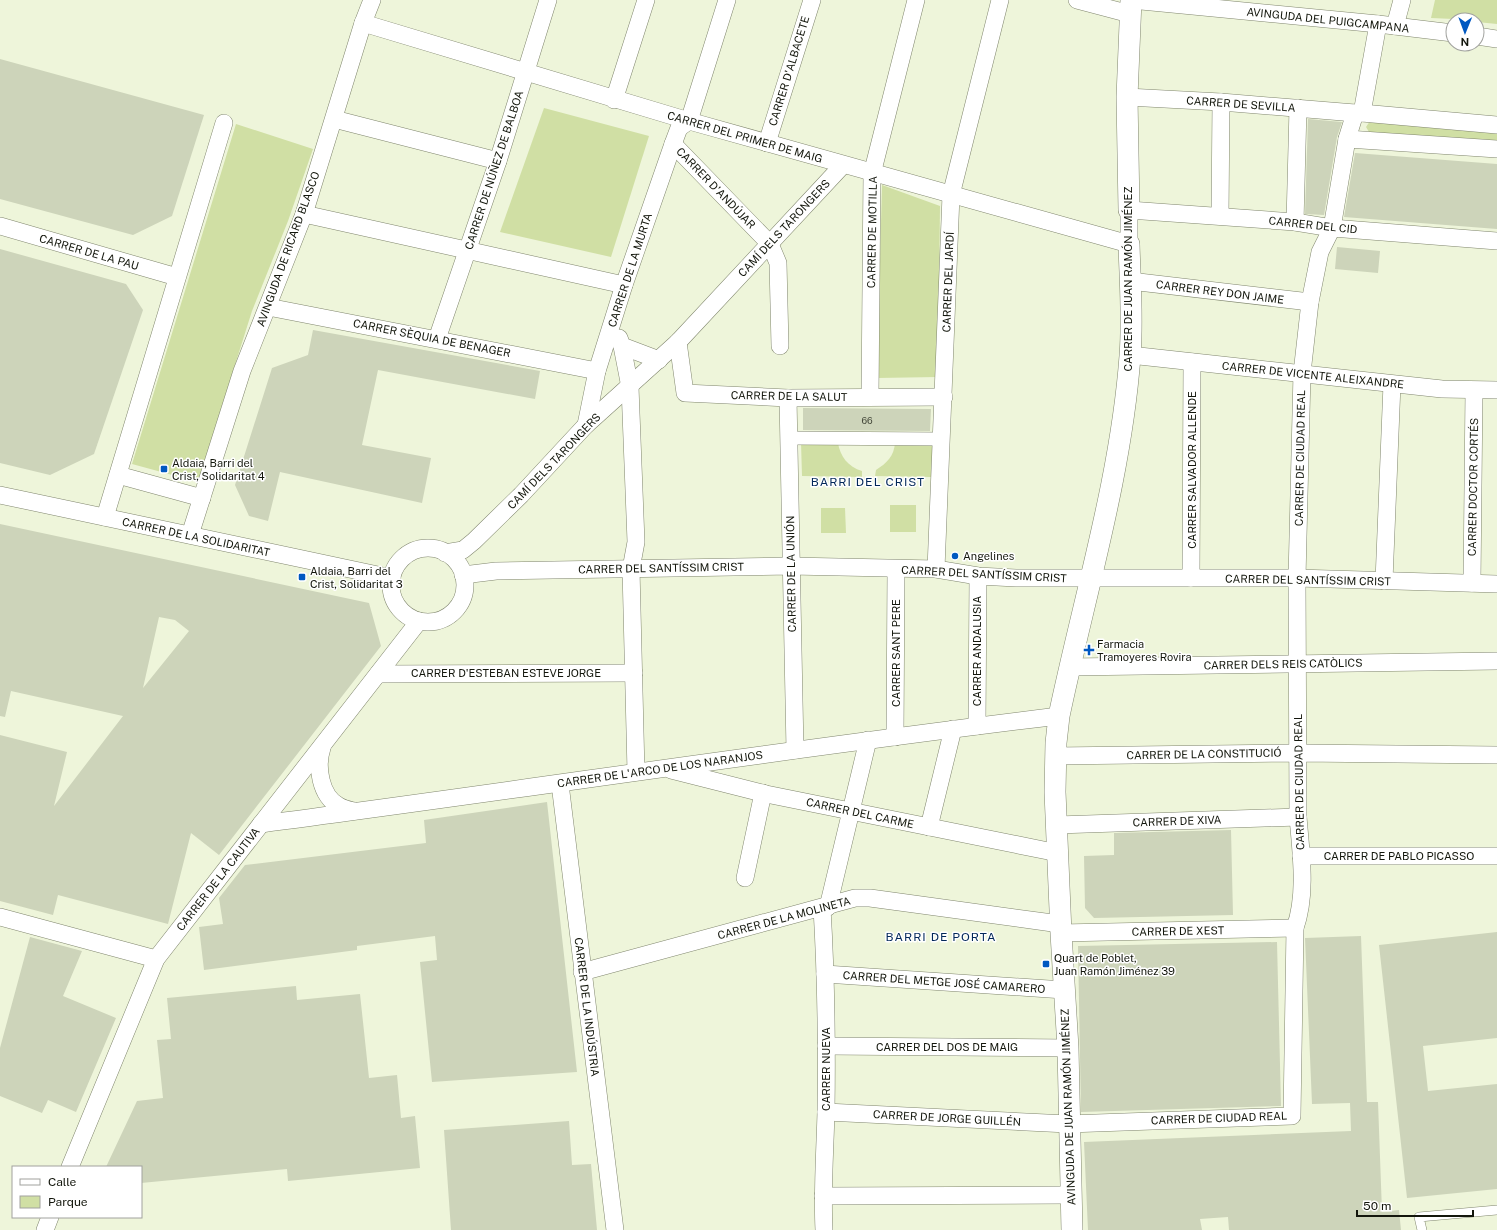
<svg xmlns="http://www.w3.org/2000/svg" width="1497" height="1230" font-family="'Public Sans',sans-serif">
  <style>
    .green { fill: #d0dfa4 }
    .building { fill: #cdd4ba; fill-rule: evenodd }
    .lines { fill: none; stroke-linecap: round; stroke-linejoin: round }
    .service-casing { stroke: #80866e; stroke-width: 10 }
    .pedestrian-casing { stroke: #80866e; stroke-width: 14 }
    .minor-casing { stroke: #80866e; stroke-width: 18 }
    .tertiary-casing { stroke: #80866e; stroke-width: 22 }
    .service { stroke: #fff; stroke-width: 9 }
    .pedestrian { stroke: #fff; stroke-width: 13 }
    .minor { stroke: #fff; stroke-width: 17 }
    .tertiary { stroke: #fff; stroke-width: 21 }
    .poi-dot { fill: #0058c1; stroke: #fff; stroke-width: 1.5 }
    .labels { text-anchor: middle; stroke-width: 3; stroke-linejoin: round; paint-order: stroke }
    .number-label { font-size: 9px; fill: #424638 }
    .street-label { font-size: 11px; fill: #13160c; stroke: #fff }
    .poi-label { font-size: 11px; fill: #13160c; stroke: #fff; text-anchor: start }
    .neighbourhood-label { font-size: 12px; letter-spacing: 1px; fill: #022759; stroke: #fff }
  </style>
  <rect width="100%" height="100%" fill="#eef5da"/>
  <g class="green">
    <path d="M1435,0H1497V24L1477,22V20L1431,18Z"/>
    <path d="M544,108L649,136L611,257L500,232Z"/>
    <path d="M1370,121L1497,130V145L1369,132L1366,127Z"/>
    <path d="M236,124L313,149L288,221L252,311L198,482L132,464Z"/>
    <path d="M882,185L940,206L938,377L877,378Z"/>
    <path d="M801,442L838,443C840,456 848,467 862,471V477L802,476Z"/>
    <path d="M895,443H933L931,477L875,476L876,470C887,463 894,456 895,443Z"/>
    <rect x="890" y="505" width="26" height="27"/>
    <path d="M821,508H845L846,533H821Z"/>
  </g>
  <g class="building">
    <path d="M0,59L204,115L172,216L133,235L0,199Z"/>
    <path d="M1308,119L1342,122L1337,137L1324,215L1305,214Z"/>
    <path d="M1355,153L1497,164V229L1344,217Z"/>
    <path d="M1337,247L1380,251L1378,273L1335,269Z"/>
    <path d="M0,249L126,284L143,310L94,454L50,475L0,463Z"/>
    <path d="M313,330L540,371L535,399L378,370L362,445L431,458L422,503L280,472L268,521L249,516L235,485L272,368L308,355Z"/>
    <path d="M803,408L931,409L930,431L803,430Z"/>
    <path d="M0,524L369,603L381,646L219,855L191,833L168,924L58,895L53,915L0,901V735L67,752L54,806L123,716L11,691L5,717L0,716ZM159,617L175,620L189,631L143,688Z"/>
    <path d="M547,802L577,1072L432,1082L420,962L437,960L435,936L357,946V950L204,970L199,927L223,924L219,898L245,865L426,843L424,820Z"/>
    <path d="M1231,830L1233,915L1094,918L1085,908L1084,856L1114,855V833Z"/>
    <path d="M1497,932V1038L1423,1046L1428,1091L1497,1084V1189L1407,1198L1379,945Z"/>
    <path d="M1361,936L1367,1102H1378L1382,1212L1399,1210L1401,1230H1229L1228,1217L1200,1219L1202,1230H1088L1084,1142L1351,1131L1350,1103L1312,1104L1305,938Z"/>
    <path d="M30,937L82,951L63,996L116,1018L76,1112L48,1100L42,1113L0,1096V1048Z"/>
    <path d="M1277,942L1281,1106L1081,1112L1078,946Z"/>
    <path d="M296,986L297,1000L360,994L369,1078L397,1075L401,1118L415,1116L420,1168L288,1181L287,1169L141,1183V1167H106L137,1101L163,1098L157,1040L171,1039L167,998Z"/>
    <path d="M569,1121L572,1165L591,1164L597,1230H451L444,1130Z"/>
  </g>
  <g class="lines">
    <defs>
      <path id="service" d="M1422,1230L1419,1217L1497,1210"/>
      <path id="pedestrian" d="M789,438L942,439"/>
      <g id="minor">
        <path d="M1077,0L1130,14"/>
        <path d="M1131,0L1378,24L1453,33"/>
        <path d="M363,23L689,121L1129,244V210L1295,222L1332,228L1497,241"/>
        <path d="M1395,26L1402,0"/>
        <path d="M1477,36L1497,39"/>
        <path d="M1127,97L1221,102L1355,113"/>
        <path d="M614,100L646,0"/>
        <path d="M1362,113L1497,125"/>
        <path d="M334,119L498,161"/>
        <path d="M1347,139L1497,149"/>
        <path d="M767,143L812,0"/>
        <path d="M673,144L770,244L778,263L780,346"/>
        <path d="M304,214L624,285"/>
        <path d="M1220,216L1221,102"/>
        <path d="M1295,222L1298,108"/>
        <path d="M0,226L177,277"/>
        <path d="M1130,281L1310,302"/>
        <path d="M268,307L597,371"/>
        <path d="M619,338L622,346L659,360"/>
        <path d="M437,339L498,161L548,0"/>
        <path d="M678,342L685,393L788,398L944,397"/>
        <path d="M622,346L630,387L636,542L631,569L636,772"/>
        <path d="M1130,355L1442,389L1497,390"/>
        <path d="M870,397L872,174L916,0"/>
        <path d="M788,398L795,750"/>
        <path d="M586,425L597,371L624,285L673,144L679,128L689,121L727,0"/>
        <path d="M118,475L202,498"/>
        <path d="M0,495L392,578"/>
        <path d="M105,517L224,123"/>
        <path d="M190,535L242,371L304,214L363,23L372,0"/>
        <circle cx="428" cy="585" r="37"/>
        <path d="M445,553L463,550L474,541L521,495L586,425L678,342L842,166"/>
        <path d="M936,569L951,195L1000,0"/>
        <path d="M463,575L496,571L791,566L936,569L978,576L1016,578H1297L1497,584"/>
        <path d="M1191,578L1192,362"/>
        <path d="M1384,581L1392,384"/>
        <path d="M1472,583L1474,391"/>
        <path d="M1070,667L1497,661"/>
        <path d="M378,674L634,673"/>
        <path d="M977,726L978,576"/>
        <path d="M895,737L896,569"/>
        <path d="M322,748C316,766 320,796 339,806C344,809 350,810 354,811"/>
        <path d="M1055,756L1298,753L1497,755"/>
        <path d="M671,770L766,794L1058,853"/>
        <path d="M560,784L615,1230"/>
        <path d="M261,824C528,789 793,748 1059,716"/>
        <path d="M1057,825L1298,817"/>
        <path d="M929,827L953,729"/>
        <path d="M1301,856H1497"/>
        <path d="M745,878L763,793"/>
        <path d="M828,907L868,740"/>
        <path d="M822,908C826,976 827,1044 826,1112C825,1151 822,1190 824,1230"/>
        <path d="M0,917L156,959"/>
        <path d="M1061,933L1295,928"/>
        <path d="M582,972L855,898H870L1060,924"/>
        <path d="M825,974L1064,990"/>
        <path d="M826,1046L1068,1048"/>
        <path d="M826,1112L1068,1124L1292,1116L1295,928C1307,894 1301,853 1298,817L1297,578L1302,373L1310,302L1320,252L1332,228L1347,139L1355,113H1362L1378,24"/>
        <path d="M70,1167L156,959L419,621"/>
        <path d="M823,1196L1070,1195"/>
        <path d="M45,1230L50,1217"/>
      </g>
      <g id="tertiary">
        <path d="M1129,210L1127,97L1131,0"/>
        <path d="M1072,1230L1068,1048L1061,933L1055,792L1056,743L1059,716C1084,597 1121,478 1130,356C1133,319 1130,281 1129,244"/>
      </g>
    </defs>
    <use href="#service" class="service-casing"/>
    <use href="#pedestrian" class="pedestrian-casing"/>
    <use href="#minor" class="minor-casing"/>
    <use href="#tertiary" class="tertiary-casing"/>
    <use href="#service" class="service"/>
    <use href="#pedestrian" class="pedestrian"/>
    <use href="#minor" class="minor"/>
    <use href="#tertiary" class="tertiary"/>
  </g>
  <g class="poi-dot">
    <rect x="160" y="465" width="8" height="8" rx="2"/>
    <circle cx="955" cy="556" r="4"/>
    <rect x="298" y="573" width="8" height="8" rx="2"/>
    <path d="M1087 644h4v4h4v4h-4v4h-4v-4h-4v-4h4z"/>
    <rect x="1042" y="960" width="8" height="8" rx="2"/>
  </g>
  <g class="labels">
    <g class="number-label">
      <text x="867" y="424">66</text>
    </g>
    <g class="street-label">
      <text transform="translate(1328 20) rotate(6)" y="4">AVINGUDA DEL PUIGCAMPANA</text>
      <text transform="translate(789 71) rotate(-73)" y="4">CARRER D'ALBACETE</text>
      <text transform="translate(1241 104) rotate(4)" y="4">CARRER DE SEVILLA</text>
      <text transform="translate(745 137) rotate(16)" y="4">CARRER DEL PRIMER DE MAIG</text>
      <text transform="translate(494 170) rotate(-72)" y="4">CARRER DE NÚÑEZ DE BALBOA</text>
      <text transform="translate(716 188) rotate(46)" y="4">CARRER D'ANDÚJAR</text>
      <text transform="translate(1313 225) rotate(6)" y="4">CARRER DEL CID</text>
      <text transform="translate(784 228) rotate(-47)" y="4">CAMÍ DELS TARONGERS</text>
      <text transform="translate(872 232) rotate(-89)" y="4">CARRER DE MOTILLA</text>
      <text transform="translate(288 249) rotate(-70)" y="4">AVINGUDA DE RICARD BLASCO</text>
      <text transform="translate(89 252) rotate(16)" y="4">CARRER DE LA PAU</text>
      <text transform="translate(630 270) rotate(-72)" y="4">CARRER DE LA MURTA</text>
      <text transform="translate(1128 279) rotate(-90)" y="4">CARRER DE JUAN RAMÓN JIMÉNEZ</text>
      <text transform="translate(948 282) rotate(-88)" y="4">CARRER DEL JARDÍ</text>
      <text transform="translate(1220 292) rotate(7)" y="4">CARRER REY DON JAIME</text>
      <text transform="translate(432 338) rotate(11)" y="4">CARRER SÈQUIA DE BENAGER</text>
      <text transform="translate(1313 375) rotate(6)" y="4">CARRER DE VICENTE ALEIXANDRE</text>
      <text transform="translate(789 396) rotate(1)" y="4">CARRER DE LA SALUT</text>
      <text transform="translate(1300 458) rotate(-89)" y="4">CARRER DE CIUDAD REAL</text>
      <text transform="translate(554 461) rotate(-46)" y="4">CAMÍ DELS TARONGERS</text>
      <text transform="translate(1192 470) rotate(-90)" y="4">CARRER SALVADOR ALLENDE</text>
      <text transform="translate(1473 487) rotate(-89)" y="4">CARRER DOCTOR CORTÉS</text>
      <text transform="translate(196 537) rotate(12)" y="4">CARRER DE LA SOLIDARITAT</text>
      <text transform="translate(661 568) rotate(-1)" y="4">CARRER DEL SANTÍSSIM CRIST</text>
      <text transform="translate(791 574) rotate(-91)" y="4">CARRER DE LA UNIÓN</text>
      <text transform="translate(984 574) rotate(3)" y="4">CARRER DEL SANTÍSSIM CRIST</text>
      <text transform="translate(1308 580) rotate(1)" y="4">CARRER DEL SANTÍSSIM CRIST</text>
      <text transform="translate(977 651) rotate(-90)" y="4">CARRER ANDALUSIA</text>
      <text transform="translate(896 653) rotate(-90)" y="4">CARRER SANT PERE</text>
      <text transform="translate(1283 664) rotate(-1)" y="4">CARRER DELS REIS CATÒLICS</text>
      <text x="506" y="677">CARRER D'ESTEBAN ESTEVE JORGE</text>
      <text transform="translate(1204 754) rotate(-1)" y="4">CARRER DE LA CONSTITUCIÓ</text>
      <text transform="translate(660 769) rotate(-8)" y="4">CARRER DE L'ARCO DE LOS NARANJOS</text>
      <text transform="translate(1299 782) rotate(-91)" y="4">CARRER DE CIUDAD REAL</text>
      <text transform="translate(860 813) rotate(12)" y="4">CARRER DEL CARME</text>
      <text transform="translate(1177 821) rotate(-2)" y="4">CARRER DE XIVA</text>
      <text x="1399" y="860">CARRER DE PABLO PICASSO</text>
      <text transform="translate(218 879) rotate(-52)" y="4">CARRER DE LA CAUTIVA</text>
      <text transform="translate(784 918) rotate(-15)" y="4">CARRER DE LA MOLINETA</text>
      <text transform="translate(1178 931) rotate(-1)" y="4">CARRER DE XEST</text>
      <text transform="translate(944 982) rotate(4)" y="4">CARRER DEL METGE JOSÉ CAMARERO</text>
      <text transform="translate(587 1007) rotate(83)" y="4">CARRER DE LA INDÚSTRIA</text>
      <text x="947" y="1051">CARRER DEL DOS DE MAIG</text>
      <text transform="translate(826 1069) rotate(-90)" y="4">CARRER NUEVA</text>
      <text transform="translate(1068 1107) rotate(-92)" y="4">AVINGUDA DE JUAN RAMÓN JIMÉNEZ</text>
      <text transform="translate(947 1118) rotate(3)" y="4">CARRER DE JORGE GUILLÉN</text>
      <text transform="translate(1219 1118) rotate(-2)" y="4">CARRER DE CIUDAD REAL</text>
    </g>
    <g class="poi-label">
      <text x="172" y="467">Aldaia, Barri del<tspan x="172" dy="13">Crist, Solidaritat 4</tspan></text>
      <text x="963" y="560">Angelines</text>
      <text x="310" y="575">Aldaia, Barri del<tspan x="310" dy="13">Crist, Solidaritat 3</tspan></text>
      <text x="1097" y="648">Farmacia<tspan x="1097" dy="13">Tramoyeres Rovira</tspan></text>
      <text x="1054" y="962">Quart de Poblet,<tspan x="1054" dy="13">Juan Ramón Jiménez 39</tspan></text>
    </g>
    <g class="neighbourhood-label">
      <text x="868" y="486">BARRI DEL CRIST</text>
      <text x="941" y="941">BARRI DE PORTA</text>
    </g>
  </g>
  <rect x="12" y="1166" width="130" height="52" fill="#ffffff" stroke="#a1a29e"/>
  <rect x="20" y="1179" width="20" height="6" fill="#ffffff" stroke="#a1a29e"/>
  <text x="48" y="1186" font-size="12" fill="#13160c">Calle</text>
  <rect x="20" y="1196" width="20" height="12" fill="#d0dfa4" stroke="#a1a29e"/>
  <text x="48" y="1206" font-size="12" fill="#13160c">Parque</text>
  <g transform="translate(1465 32) rotate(181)"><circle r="19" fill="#ffffff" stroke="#a1a29e"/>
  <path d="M0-3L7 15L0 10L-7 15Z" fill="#0058c1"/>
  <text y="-6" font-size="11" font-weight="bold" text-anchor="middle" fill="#13160c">N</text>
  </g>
  <path d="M1357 1210v6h116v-6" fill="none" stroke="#13160c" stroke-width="2"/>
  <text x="1363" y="1210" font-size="12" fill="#13160c" stroke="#ffffff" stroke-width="3" paint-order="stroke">50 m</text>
</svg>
